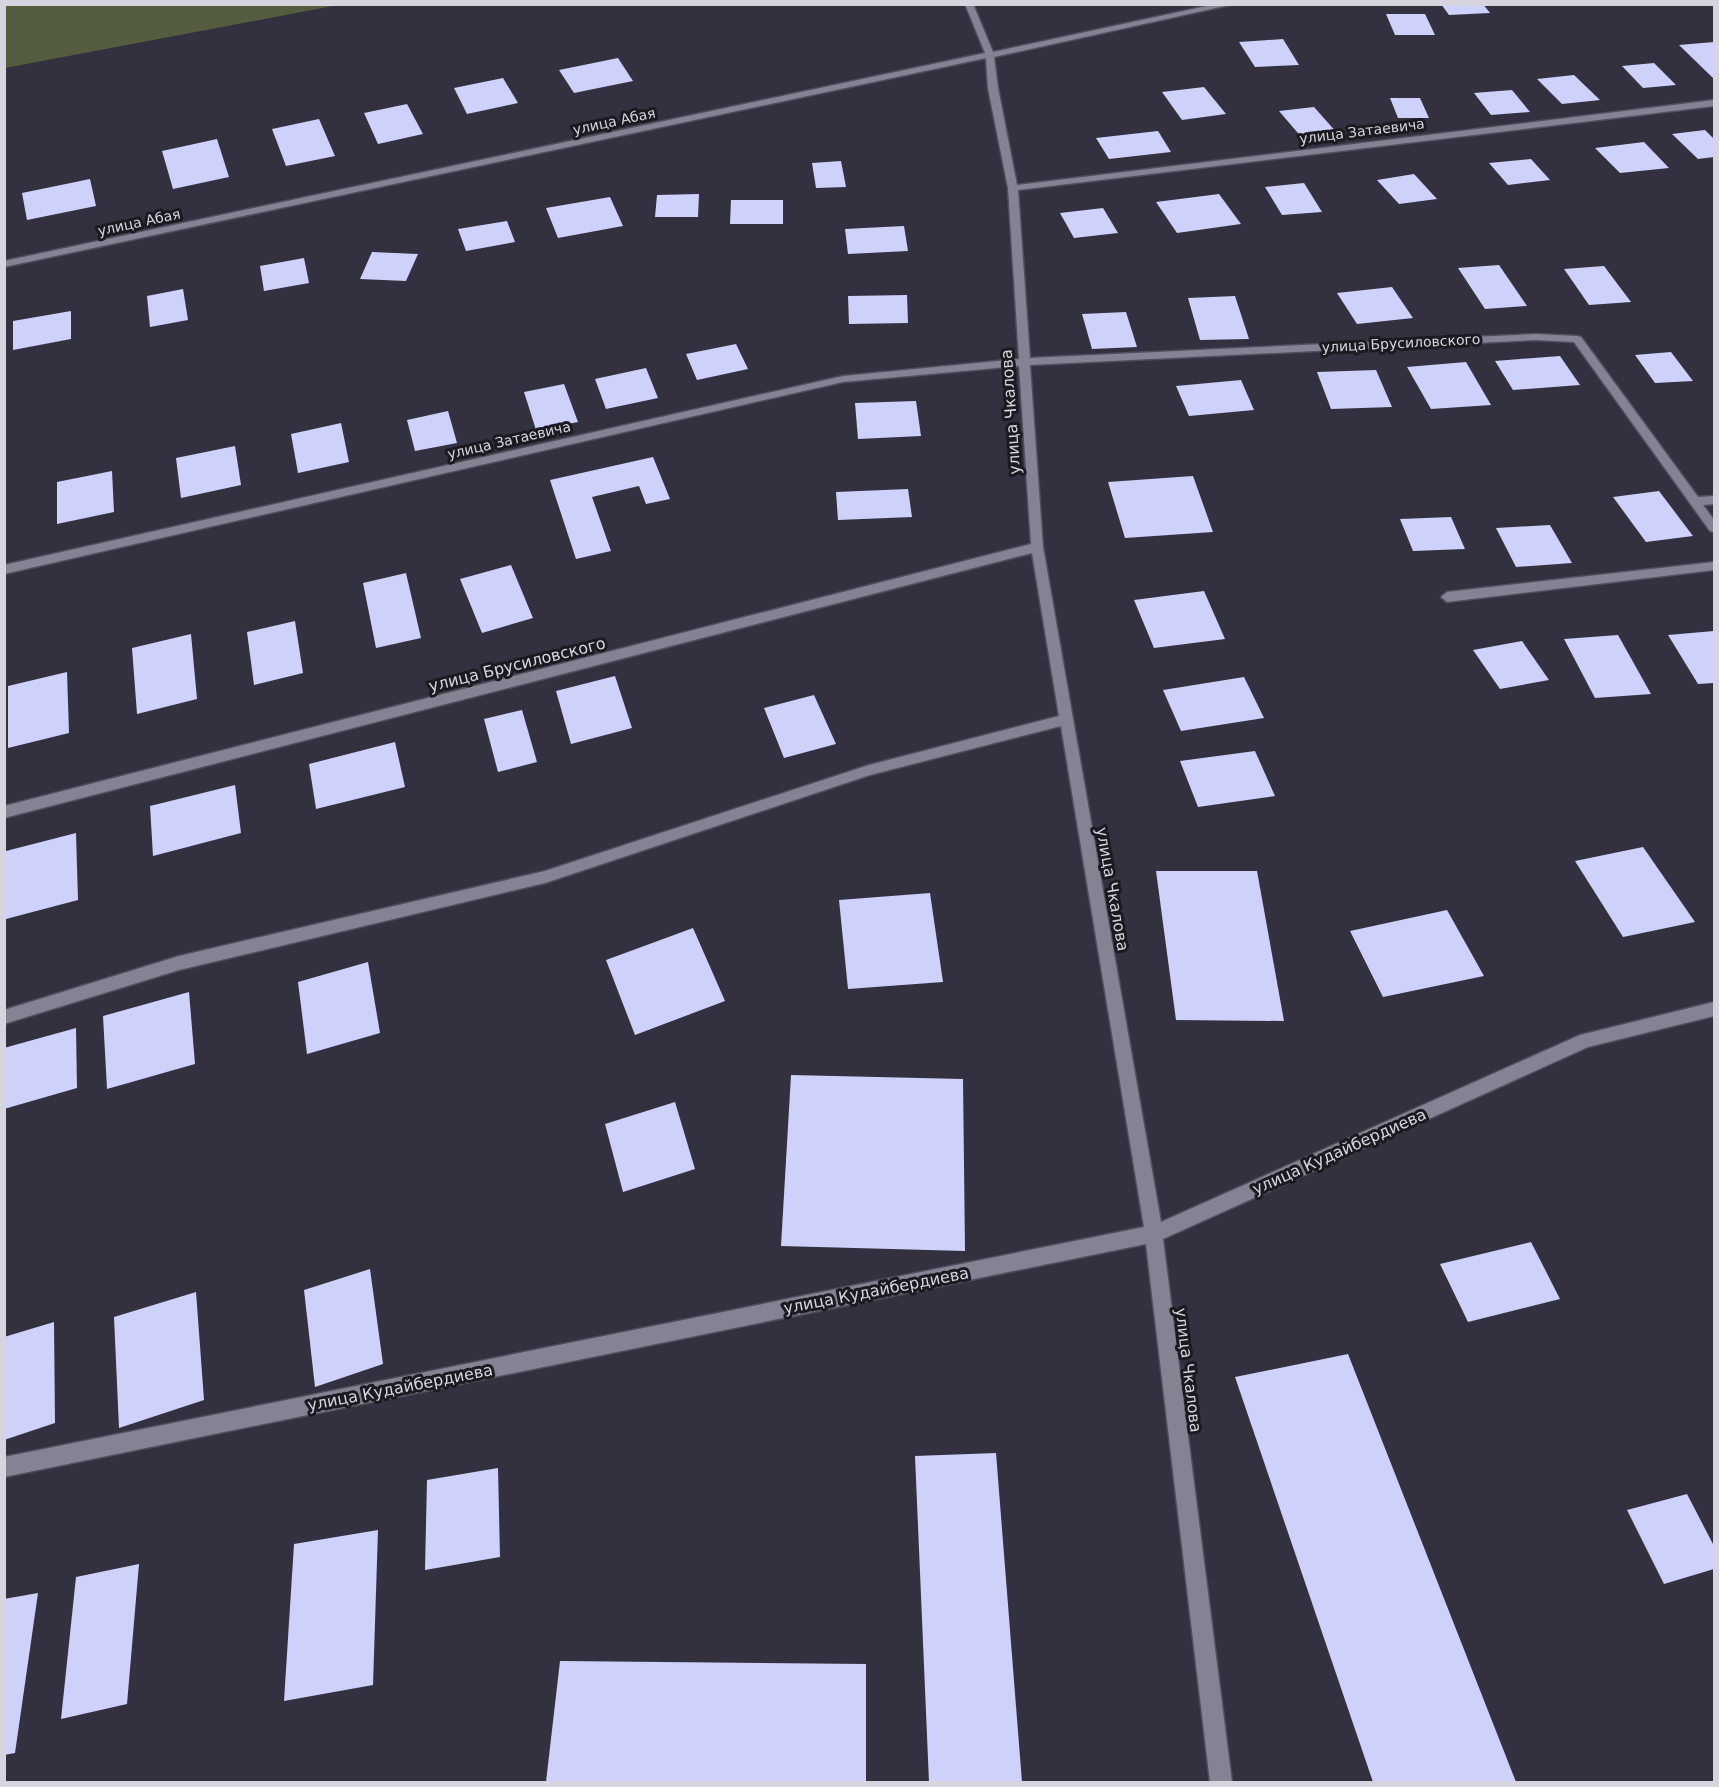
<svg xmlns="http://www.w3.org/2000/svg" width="1719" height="1787" font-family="'DejaVu Sans',sans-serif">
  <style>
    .green { fill: #555d40 }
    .building { fill: #ced1fa }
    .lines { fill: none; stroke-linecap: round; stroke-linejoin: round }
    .minor-casing { stroke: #4f4e5a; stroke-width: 3 }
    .minor { fill: #848394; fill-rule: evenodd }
    .labels { text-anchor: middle; stroke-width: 6; stroke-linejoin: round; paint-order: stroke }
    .far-street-label { font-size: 14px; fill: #d6d5df; stroke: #1b1a21 }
    .street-label { font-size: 16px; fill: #d6d5df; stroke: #1b1a21 }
  </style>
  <rect width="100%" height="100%" fill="#333140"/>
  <path class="green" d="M5,4H338V5L5,68Z"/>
  <g class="building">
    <path d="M1441,4H1483L1490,13L1449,15Z"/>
    <path d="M1386,14H1425L1435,35H1395Z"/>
    <path d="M1283,39L1299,65L1255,67L1239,42Z"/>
    <path d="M1714,42V79L1679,45Z"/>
    <path d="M618,58L633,81L574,93L559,70Z"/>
    <path d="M1654,63L1676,85L1643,88L1622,66Z"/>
    <path d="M1574,75L1600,100L1562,104L1537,79Z"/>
    <path d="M503,78L518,103L467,114L454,88Z"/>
    <path d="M1204,87L1226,114L1182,120L1162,92Z"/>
    <path d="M1512,90L1530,112L1491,115L1474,93Z"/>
    <path d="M1390,98H1420L1429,118H1398Z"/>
    <path d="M407,104L423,134L378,144L364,113Z"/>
    <path d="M1314,107L1338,134L1303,139L1279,111Z"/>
    <path d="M319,119L335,156L286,166L272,129Z"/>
    <path d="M1705,130L1714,139V157L1698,159L1672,134Z"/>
    <path d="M1158,131L1171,152L1109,159L1096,138Z"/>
    <path d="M217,139L229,177L173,189L162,151Z"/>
    <path d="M1644,142L1669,168L1620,173L1595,148Z"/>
    <path d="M1531,159L1550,180L1508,185L1489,163Z"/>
    <path d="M841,161L846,187L816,188L812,163Z"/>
    <path d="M1414,174L1437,199L1399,204L1377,180Z"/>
    <path d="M90,179L96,206L27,220L22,193Z"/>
    <path d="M1304,183L1322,212L1282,215L1265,187Z"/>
    <path d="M699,194L698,217H655L657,195Z"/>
    <path d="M1219,194L1241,224L1177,233L1156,202Z"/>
    <path d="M610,197L623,226L558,238L546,208Z"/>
    <path d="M731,200H783V224H730Z"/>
    <path d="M1103,208L1118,233L1074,238L1060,213Z"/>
    <path d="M507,221L515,242L466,251L458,229Z"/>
    <path d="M904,226L908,251L848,254L845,229Z"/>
    <path d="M372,252L418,254L406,281L360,279Z"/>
    <path d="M304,258L309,283L264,291L260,266Z"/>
    <path d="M1499,265L1527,306L1485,309L1458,268Z"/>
    <path d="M1604,266L1631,302L1589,305L1564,269Z"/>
    <path d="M1392,287L1413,318L1357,324L1337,293Z"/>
    <path d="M183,289L188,320L150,327L147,296Z"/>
    <path d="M907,295L908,323L849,324L848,296Z"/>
    <path d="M1235,296L1249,339L1200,340L1188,298Z"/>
    <path d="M71,311V339L13,350V321Z"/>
    <path d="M1126,312L1137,347L1092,349L1082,314Z"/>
    <path d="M736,344L748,369L697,380L686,354Z"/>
    <path d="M1671,352L1693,381L1655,383L1635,355Z"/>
    <path d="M1560,356L1580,385L1513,390L1495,361Z"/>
    <path d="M1466,362L1491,405L1431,409L1407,367Z"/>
    <path d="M646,368L658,398L606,409L595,379Z"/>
    <path d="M1376,370L1392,407L1331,409L1317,372Z"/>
    <path d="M1241,380L1254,410L1189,416L1176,386Z"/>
    <path d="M564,384L578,422L536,430L524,392Z"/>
    <path d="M916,401L921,436L858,439L855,403Z"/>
    <path d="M448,411L457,443L415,451L407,420Z"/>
    <path d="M341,423L349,462L298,473L291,434Z"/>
    <path d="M235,446L241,485L181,498L176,458Z"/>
    <path d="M653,457L670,499L646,504L639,486L592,497L611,551L576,559L550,480Z"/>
    <path d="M112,471L114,512L57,524V482Z"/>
    <path d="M1193,476L1213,532L1125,538L1108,482Z"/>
    <path d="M908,489L912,517L838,520L836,492Z"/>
    <path d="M1659,491L1693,536L1646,542L1613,497Z"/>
    <path d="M1451,517L1465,549L1413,551L1400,519Z"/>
    <path d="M1550,525L1572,563L1516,567L1496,528Z"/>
    <path d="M511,565L533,618L482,633L460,579Z"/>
    <path d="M406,573L421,638L376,648L363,583Z"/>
    <path d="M1204,591L1225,639L1154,648L1134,600Z"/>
    <path d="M295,621L303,673L254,685L247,632Z"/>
    <path d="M1714,631V683L1698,684L1668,635Z"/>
    <path d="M191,634L197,699L137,714L132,648Z"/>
    <path d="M1618,635L1651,694L1595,698L1564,639Z"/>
    <path d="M1522,641L1549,680L1500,689L1473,650Z"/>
    <path d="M67,672L69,733L8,748V686Z"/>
    <path d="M615,676L632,728L571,744L556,691Z"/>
    <path d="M1244,677L1264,718L1181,731L1163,690Z"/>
    <path d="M814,695L836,744L784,758L764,708Z"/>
    <path d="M522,710L537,762L498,772L484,719Z"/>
    <path d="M395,742L405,787L316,809L309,764Z"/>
    <path d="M1255,751L1275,796L1198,807L1180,761Z"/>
    <path d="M235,785L241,833L153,856L150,806Z"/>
    <path d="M76,833L78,900L6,919V851Z"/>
    <path d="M1643,847L1695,922L1623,937L1575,861Z"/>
    <path d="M1156,871H1257L1284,1021L1176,1020Z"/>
    <path d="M930,893L943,982L848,989L839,900Z"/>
    <path d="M1447,910L1484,976L1383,997L1350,931Z"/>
    <path d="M693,928L725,1001L635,1035L606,960Z"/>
    <path d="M368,962L380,1033L307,1054L298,982Z"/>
    <path d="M189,992L195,1064L107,1089L103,1016Z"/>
    <path d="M76,1028L77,1088L4,1109V1048Z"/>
    <path d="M791,1075L963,1079L965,1251L781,1246Z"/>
    <path d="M675,1102L695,1169L623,1192L605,1124Z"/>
    <path d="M1531,1242L1560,1299L1468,1322L1440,1264Z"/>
    <path d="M370,1269L383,1364L315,1387L304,1290Z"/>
    <path d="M196,1292L204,1400L119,1428L114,1317Z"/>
    <path d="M54,1322L55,1423L4,1440V1337Z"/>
    <path d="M1348,1354L1516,1782H1373L1235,1377Z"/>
    <path d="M996,1453L1022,1782H929L915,1456Z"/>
    <path d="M498,1468L500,1557L425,1570L427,1480Z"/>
    <path d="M1687,1494L1714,1546V1569L1664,1584L1627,1510Z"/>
    <path d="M378,1530L373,1685L284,1701L294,1544Z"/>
    <path d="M139,1564L127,1704L61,1719L76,1577Z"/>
    <path d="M38,1593L15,1753L4,1755V1599Z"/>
    <path d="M560,1661L866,1664V1782H546Z"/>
  </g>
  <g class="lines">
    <defs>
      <g id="minor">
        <path d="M965,4H973L993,52L1216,4H1234L994,57L998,88L1017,185L1714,100V106L1018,190L1030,358L1536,334L1577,336L1581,337L1698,497L1714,496V504L1703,505L1714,520V532L1710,531L1574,342L1536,340L1030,365L1043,547L1161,1222L1580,1035L1714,1002V1016L1588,1047L1163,1239L1232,1782H1210L1146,1244L4,1477V1457L1144,1227L1061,726L870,775L545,883L179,970L4,1024V1010L179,956L545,871L869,765L1059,716L1032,553L4,818V806L1031,544L1019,366L843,382L4,574V565L843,376L1019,359L1008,188L988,88L986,58L4,267V261L985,53Z"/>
        <path d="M1714,562V570L1447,602L1441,597L1447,592Z"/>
      </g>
    </defs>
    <use href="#minor" class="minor-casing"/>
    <use href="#minor" class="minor"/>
  </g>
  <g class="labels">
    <g class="far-street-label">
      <text transform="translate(614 121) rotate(-12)" y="5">улица Абая</text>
      <text transform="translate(1362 131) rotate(-7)" y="5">улица Затаевича</text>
      <text transform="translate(139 222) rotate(-12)" y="5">улица Абая</text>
      <text transform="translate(1401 343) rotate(-3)" y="5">улица Брусиловского</text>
      <text transform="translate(509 440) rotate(-13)" y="5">улица Затаевича</text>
    </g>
    <g class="street-label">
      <text transform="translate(1010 412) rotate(-94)" y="6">улица Чкалова</text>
      <text transform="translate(517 664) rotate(-14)" y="6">улица Брусиловского</text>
      <text transform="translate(1113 889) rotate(80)" y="6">улица Чкалова</text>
      <text transform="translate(1339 1151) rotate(-24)" y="6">улица Кудайбердиева</text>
      <text transform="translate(876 1290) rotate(-11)" y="6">улица Кудайбердиева</text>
      <text transform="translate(1189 1370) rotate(83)" y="6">улица Чкалова</text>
      <text transform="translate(400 1387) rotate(-11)" y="6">улица Кудайбердиева</text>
    </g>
  </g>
  <rect width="1719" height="1787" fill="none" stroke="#d6d5df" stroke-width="12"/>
</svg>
